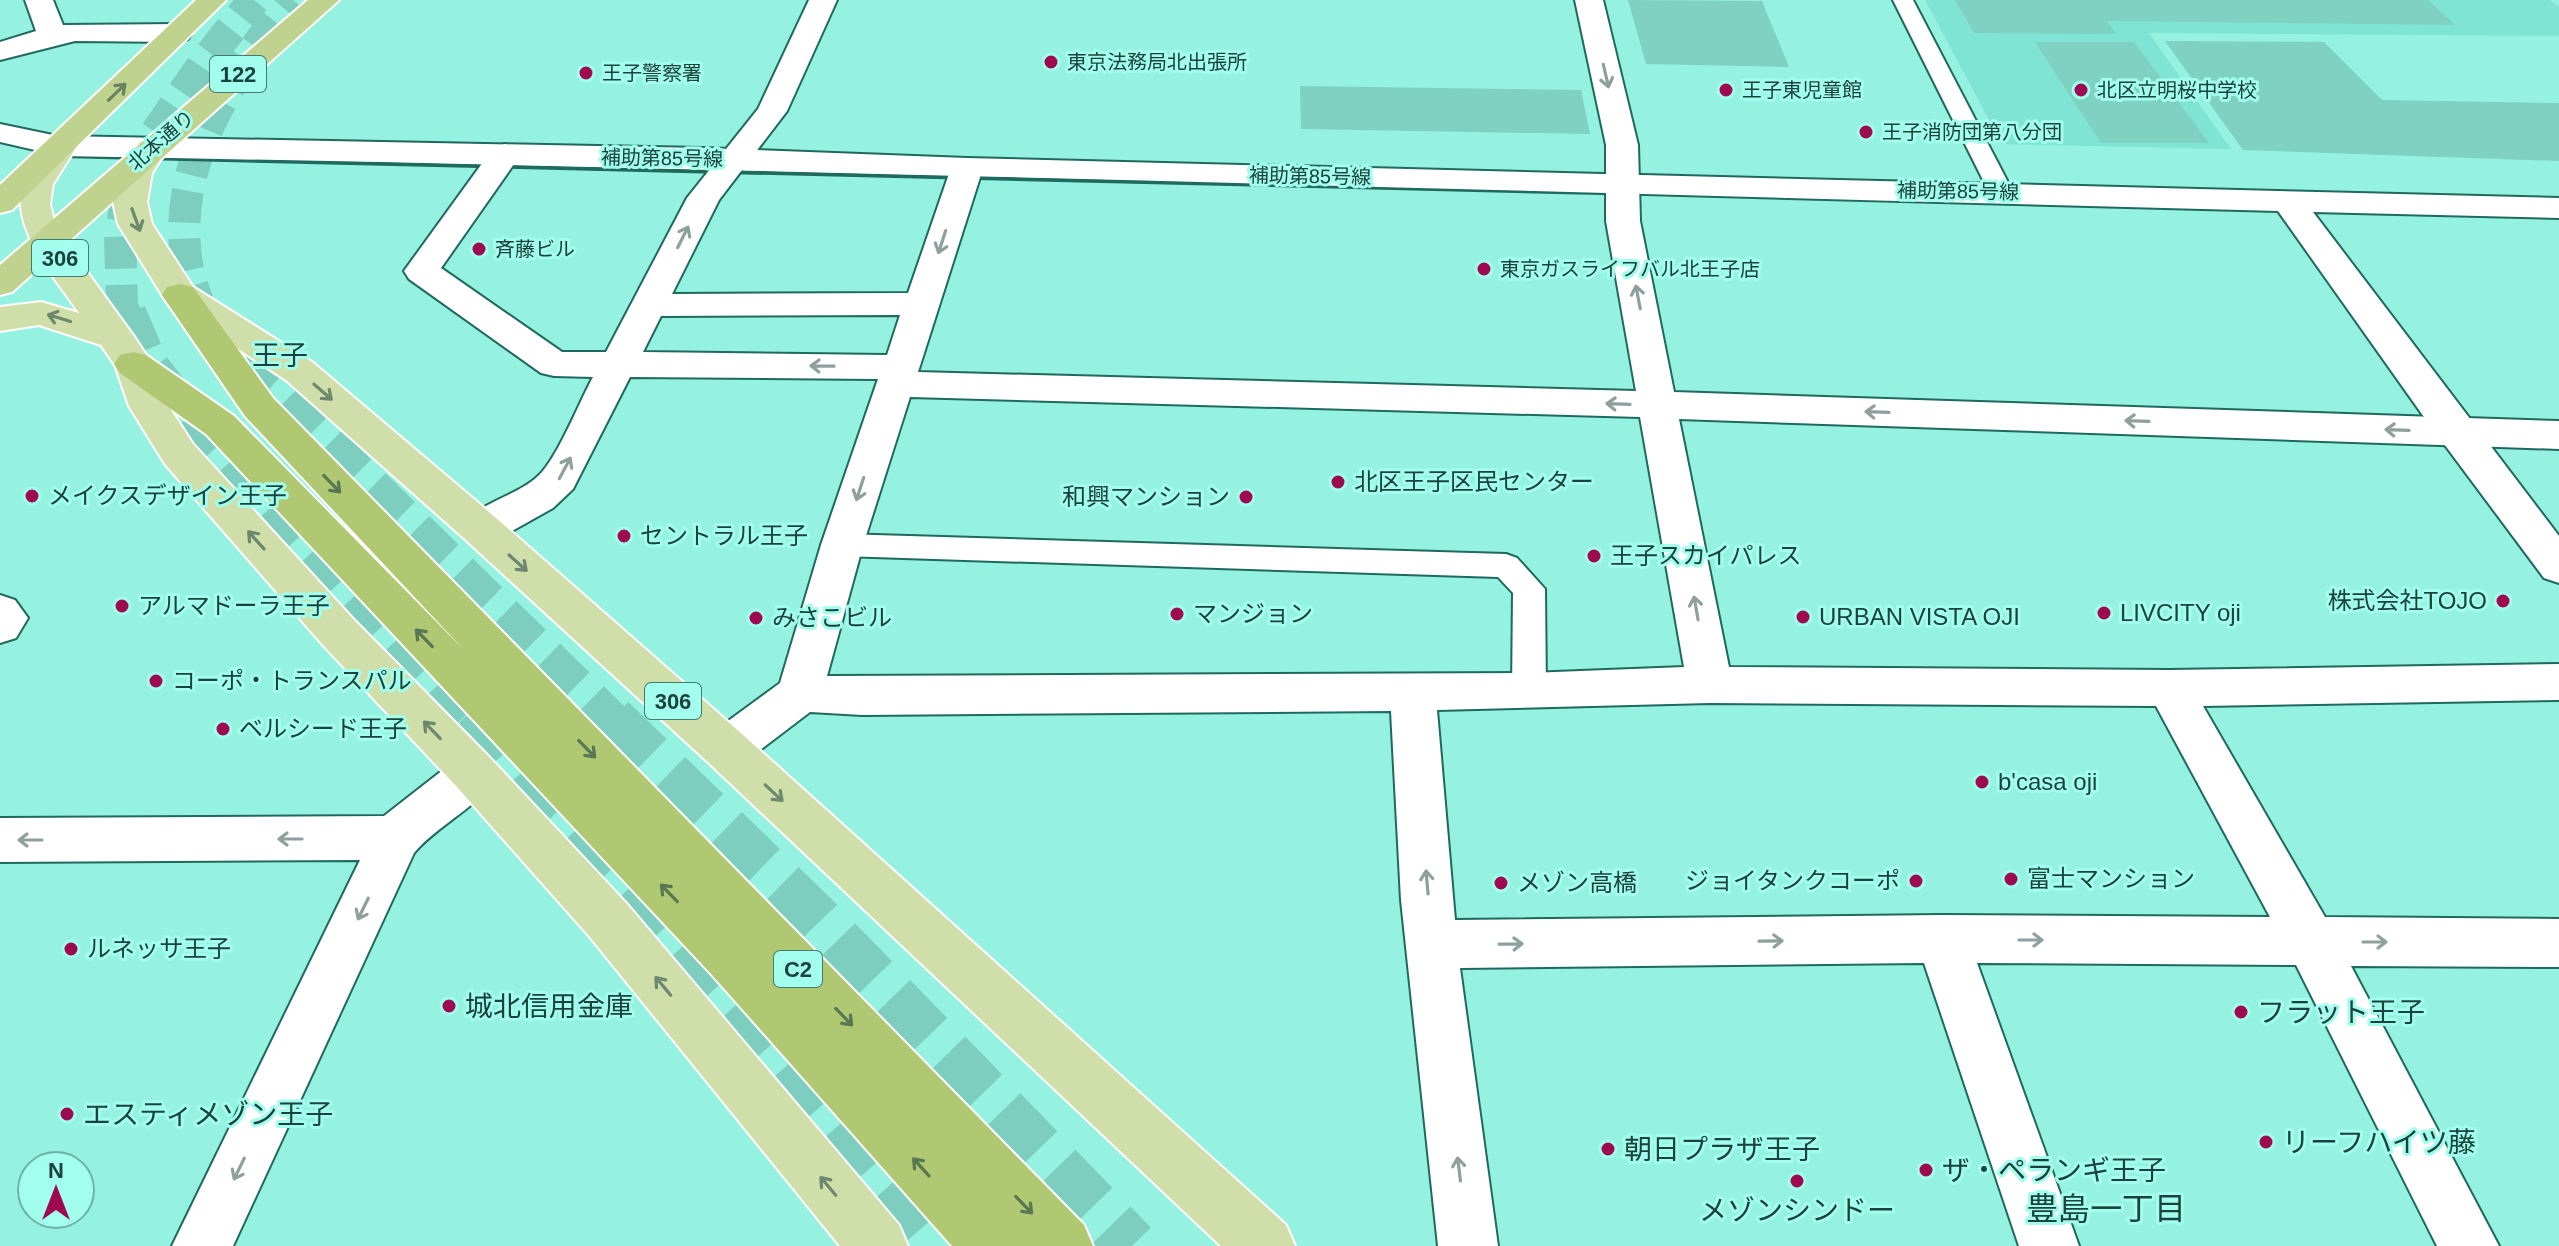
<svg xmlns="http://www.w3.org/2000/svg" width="2559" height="1246" font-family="Helvetica,'Noto Sans JP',sans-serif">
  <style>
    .built { fill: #7fe4d3 }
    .green { fill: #7fd1c2 }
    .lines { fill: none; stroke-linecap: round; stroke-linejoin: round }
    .primary-tunnel-far2 { stroke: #7dcebf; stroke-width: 32; stroke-dasharray: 32 16; stroke-linecap: butt }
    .primary-tunnel-far1 { stroke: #7dcebf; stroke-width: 41; stroke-dasharray: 41 20; stroke-linecap: butt }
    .primary-tunnel { stroke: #7dcebf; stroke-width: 53; stroke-dasharray: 53 26; stroke-linecap: butt }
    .service-casing { stroke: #1f695e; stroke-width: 4 }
    .minor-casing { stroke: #1f695e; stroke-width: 4 }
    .tertiary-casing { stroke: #1f695e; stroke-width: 4 }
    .secondary-casing { stroke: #1f695e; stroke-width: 4 }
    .primary-casing { stroke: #fff; stroke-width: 4 }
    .trunk-casing { stroke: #fff; stroke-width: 4 }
    .motorway-casing { stroke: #fff; stroke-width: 4 }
    .service { fill: #fff; fill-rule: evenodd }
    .minor { fill: #fff; fill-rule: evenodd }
    .tertiary { fill: #fff; fill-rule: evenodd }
    .secondary { fill: #fff; fill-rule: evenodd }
    .primary { fill: #d0deaa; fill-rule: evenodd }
    .trunk { fill: #c0d38e; fill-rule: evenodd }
    .motorway { fill: #b1c872; fill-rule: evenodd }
    .oneway { stroke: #8da09e }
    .oneway2 { stroke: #658361 }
    .oneway3 { stroke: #6c886e }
    .oneway4 { stroke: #577852 }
    .poi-dot { fill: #9f0951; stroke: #a2feed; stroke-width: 3 }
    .labels { text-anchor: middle; stroke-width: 6; stroke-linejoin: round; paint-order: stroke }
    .far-poi-label { font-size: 20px; fill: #1b423c; stroke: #a2feed; text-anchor: start }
    .far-street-label { font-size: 20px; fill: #1b423c; stroke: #a2feed }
    .shield { fill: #a2feed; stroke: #447a71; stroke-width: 2 }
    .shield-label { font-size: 22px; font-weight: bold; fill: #1b423c }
    .poi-label { font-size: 24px; fill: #1b423c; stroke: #a2feed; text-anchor: start }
    .quarter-label { font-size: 28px; fill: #1b423c; stroke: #a2feed }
    .near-poi-label { font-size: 28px; fill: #1b423c; stroke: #a2feed; text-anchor: start }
    .near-neighbourhood-label { font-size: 32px; fill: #1b423c; stroke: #a2feed }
  </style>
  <rect width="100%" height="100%" fill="#95f1e0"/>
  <path class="built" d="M1925,0H2550L2559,7V36L2149,33L2231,149L2002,144Z"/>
  <g class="green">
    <path d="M1628,0L1762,1L1789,67L1646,64Z"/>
    <path d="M1955,0H2428L2455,25L2107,21L2116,34L1974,33Z"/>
    <path d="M2165,41L2324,42L2382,100L2559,103V161L2243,150Z"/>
    <path d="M2035,42H2134L2209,143H2101Z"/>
    <path d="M1300,86L1581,90L1590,134L1301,129Z"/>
  </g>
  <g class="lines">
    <g class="primary-tunnel-far2">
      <path d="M126,316L122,306L120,236L131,175L149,143L206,60L254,0"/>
      <path d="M203,316C196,297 188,277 186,257C173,160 233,71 293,0"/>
    </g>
    <g class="primary-tunnel-far1">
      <path d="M126,314L148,366L203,438L463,723"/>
      <path d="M202,314C216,351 252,373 280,399L612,723"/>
    </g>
    <g class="primary-tunnel">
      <path d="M461,721L736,1021L933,1246"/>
      <path d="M610,721L812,917L1132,1246"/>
    </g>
    <defs>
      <g id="service">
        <path d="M1893,0H1913L2013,192L2009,197H1993L1989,192Z"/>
        <path d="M842,534L1506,554L1517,558L1545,589L1546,691L1541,701L1529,704L1517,701L1512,691L1513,593L1498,577L842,556L831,553L827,545L831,537Z"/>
      </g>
      <g id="minor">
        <path d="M25,0H53L63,25L178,24L188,27L192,33L188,39L178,42L75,41L0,60V42L36,31Z"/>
        <path d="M809,0H837L787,111L719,200L672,294L908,293L951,168L956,161L967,158L978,161L983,168L918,372L1636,391L1606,221V145L1575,0H1603L1638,145L1640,221L1674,392L2559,421V449L1679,419L1729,667L2169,670L2559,664V700L2203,706L2325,917L2559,919V967L2351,966L2499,1246H2437L2296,965L1977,963L2079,1246H2019L1924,963L1460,968L1498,1246H1438L1401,900L1391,711L862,715L810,712L743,763L726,769L709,763L702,749L709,735L780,683L821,545L878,379L630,377L573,489L553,508L496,540L481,544L466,540L460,529C476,501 520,497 542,472C560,451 579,403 593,377L554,376L541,373L409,279L404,271L494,147L505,144L516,147L521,154L441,268L562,352H606L687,198L758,109ZM900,315L887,355L643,352L661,316ZM910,397L1640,417L1684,667L1529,673L827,676L863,545ZM1710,703L2156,706L2270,917L1942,915L1455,920L1437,710Z"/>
        <path d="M0,595L15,600L28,618L16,638L0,643Z"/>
        <path d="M474,753L491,759L498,773C482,806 438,824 414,853L233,1246H172L360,860L0,862V818L384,816L457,759Z"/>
      </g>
      <path id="tertiary" d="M61,136L702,148L967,158L2559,198V218L2313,212L2559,536V583L2544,578L2424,417L2278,211C1539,192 800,169 61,156L50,153L45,146L50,139Z"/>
      <path id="secondary" d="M0,124L72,139L77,146L72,153L61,156L0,142Z"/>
      <g id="primary">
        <path d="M61,136L72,139L77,146L53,184L50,204L56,229L135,338L152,364L167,404L193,444L355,621L491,759L626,903L899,1225L908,1246H840L590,937L457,787L323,645L165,464L129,406L115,365L101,345L39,325L0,331V307L41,302L79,313C50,270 0,219 30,165C39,152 46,140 61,136Z"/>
        <path d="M151,139L162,142L167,149L152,173L147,202L152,224L193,287L312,362L496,518L743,735L1286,1225L1295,1246H1221L709,763L466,540L286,380L167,303L118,224L113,202L120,173L140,142Z"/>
      </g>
      <g id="trunk">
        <path d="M196,0H226L12,210L0,213V185Z"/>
        <path d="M308,0H339L12,292L0,295V265Z"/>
      </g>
      <path id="motorway" d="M180,284L193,287L273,398L1084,1225L1093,1246H952L713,976L206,434L120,373L114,364L120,355L133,352L146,355L234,416L466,652L245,416L162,295L167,287Z"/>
    </defs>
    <use href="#service" class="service-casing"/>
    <use href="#minor" class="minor-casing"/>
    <use href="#tertiary" class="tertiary-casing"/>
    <use href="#secondary" class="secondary-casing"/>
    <use href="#primary" class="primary-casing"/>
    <use href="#trunk" class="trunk-casing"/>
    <use href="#motorway" class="motorway-casing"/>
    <use href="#service" class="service"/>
    <use href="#minor" class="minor"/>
    <use href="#tertiary" class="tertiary"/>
    <use href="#secondary" class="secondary"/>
    <use href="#primary" class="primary"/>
    <use href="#trunk" class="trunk"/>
    <use href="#motorway" class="motorway"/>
  </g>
  <defs><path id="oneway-shaft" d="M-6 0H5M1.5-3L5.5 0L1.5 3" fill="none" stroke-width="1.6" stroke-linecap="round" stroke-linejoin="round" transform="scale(2)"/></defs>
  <g class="oneway">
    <use href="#oneway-shaft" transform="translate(1606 76) rotate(77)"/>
    <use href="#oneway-shaft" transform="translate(683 237) rotate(-63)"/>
    <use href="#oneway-shaft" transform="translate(942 242) rotate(108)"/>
    <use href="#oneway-shaft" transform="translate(1638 297) rotate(-101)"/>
    <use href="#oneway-shaft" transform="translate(822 366) rotate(-179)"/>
    <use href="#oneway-shaft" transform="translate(1618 404) rotate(-178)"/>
    <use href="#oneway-shaft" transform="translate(1877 412) rotate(-178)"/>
    <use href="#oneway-shaft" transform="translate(2137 421) rotate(-178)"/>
    <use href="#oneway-shaft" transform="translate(2397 430) rotate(-178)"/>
    <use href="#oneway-shaft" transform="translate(565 468) rotate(-62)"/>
    <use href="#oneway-shaft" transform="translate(860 489) rotate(108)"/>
    <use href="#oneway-shaft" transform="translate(1696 608) rotate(-100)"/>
    <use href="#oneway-shaft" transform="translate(290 839) rotate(180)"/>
    <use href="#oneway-shaft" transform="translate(30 840) rotate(180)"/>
    <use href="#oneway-shaft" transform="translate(1427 882) rotate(-95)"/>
    <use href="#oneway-shaft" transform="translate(363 909) rotate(116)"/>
    <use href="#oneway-shaft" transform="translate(2031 940)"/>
    <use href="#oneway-shaft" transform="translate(1771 941) rotate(-1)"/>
    <use href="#oneway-shaft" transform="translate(2375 942)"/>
    <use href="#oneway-shaft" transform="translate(1511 944) rotate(-1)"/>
    <use href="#oneway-shaft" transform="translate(239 1169) rotate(116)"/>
    <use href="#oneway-shaft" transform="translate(1459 1169) rotate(-97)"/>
  </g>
  <use class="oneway2" href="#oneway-shaft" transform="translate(117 92) rotate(-44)"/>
  <g class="oneway3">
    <use href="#oneway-shaft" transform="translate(136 220) rotate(70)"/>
    <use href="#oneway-shaft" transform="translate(59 318) rotate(-163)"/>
    <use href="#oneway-shaft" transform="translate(323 392) rotate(41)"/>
    <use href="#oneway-shaft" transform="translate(256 540) rotate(-132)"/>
    <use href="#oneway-shaft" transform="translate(518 563) rotate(42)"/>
    <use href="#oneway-shaft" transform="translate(432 730) rotate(-134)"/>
    <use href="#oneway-shaft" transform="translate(774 793) rotate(43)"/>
    <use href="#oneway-shaft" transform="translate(663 986) rotate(-130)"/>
    <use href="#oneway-shaft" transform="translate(828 1186) rotate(-130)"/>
  </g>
  <g class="oneway4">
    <use href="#oneway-shaft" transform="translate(332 484) rotate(46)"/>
    <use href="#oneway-shaft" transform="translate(424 638) rotate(-134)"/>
    <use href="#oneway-shaft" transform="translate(587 749) rotate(46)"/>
    <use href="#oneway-shaft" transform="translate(669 893) rotate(-134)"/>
    <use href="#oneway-shaft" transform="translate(844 1017) rotate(46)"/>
    <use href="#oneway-shaft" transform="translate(921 1167) rotate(-132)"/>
    <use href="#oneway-shaft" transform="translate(1024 1205) rotate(46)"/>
  </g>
  <g class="poi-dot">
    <circle cx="1051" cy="62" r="8"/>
    <circle cx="586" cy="73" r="8"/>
    <circle cx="1726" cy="90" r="8"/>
    <circle cx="2081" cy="90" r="8"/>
    <circle cx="1866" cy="132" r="8"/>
    <circle cx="479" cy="249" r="8"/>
    <circle cx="1484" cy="269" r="8"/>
    <circle cx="1338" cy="482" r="8"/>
    <circle cx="32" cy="496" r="8"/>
    <circle cx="1246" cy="497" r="8"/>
    <circle cx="624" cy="536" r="8"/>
    <circle cx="1594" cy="556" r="8"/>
    <circle cx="2503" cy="601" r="8"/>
    <circle cx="122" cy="606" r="8"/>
    <circle cx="2104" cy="613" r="8"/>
    <circle cx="1177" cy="614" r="8"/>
    <circle cx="1803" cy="617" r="8"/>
    <circle cx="756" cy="618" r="8"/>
    <circle cx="156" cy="681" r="8"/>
    <circle cx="223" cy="729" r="8"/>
    <circle cx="1982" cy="782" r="8"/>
    <circle cx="2011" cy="879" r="8"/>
    <circle cx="1916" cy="881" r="8"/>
    <circle cx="1501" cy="883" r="8"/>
    <circle cx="71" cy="949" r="8"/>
    <circle cx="449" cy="1006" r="8"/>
    <circle cx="2241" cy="1012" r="8"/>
    <circle cx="67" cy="1114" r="8"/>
    <circle cx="2266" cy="1142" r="8"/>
    <circle cx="1608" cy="1149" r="8"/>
    <circle cx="1926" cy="1170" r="8"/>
    <circle cx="1797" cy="1181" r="8"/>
  </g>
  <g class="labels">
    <g class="far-poi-label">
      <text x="1067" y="69">東京法務局北出張所</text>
      <text x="602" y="80">王子警察署</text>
      <text x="1742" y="97">王子東児童館</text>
      <text x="2097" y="97">北区立明桜中学校</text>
      <text x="1882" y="139">王子消防団第八分団</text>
      <text x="495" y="256">斉藤ビル</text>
      <text x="1500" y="276">東京ガスライフバル北王子店</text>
    </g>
    <g class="far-street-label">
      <text transform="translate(161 140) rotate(-41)" y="7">北本通り</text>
      <text transform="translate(662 158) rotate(1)" y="7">補助第85号線</text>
      <text transform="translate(1310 176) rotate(1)" y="7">補助第85号線</text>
      <text transform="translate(1958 191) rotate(1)" y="7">補助第85号線</text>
    </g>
    <g class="shield">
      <rect x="210" y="56" width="56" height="36" rx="6"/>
      <rect x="32" y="240" width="56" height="36" rx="6"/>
      <rect x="645" y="683" width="56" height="36" rx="6"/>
      <rect x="774" y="951" width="48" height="36" rx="6"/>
    </g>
    <g class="shield-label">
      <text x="238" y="82">122</text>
      <text x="60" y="266">306</text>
      <text x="673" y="709">306</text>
      <text x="798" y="977">C2</text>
    </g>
    <g class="poi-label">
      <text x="1354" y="490">北区王子区民センター</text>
      <text x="48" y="504">メイクスデザイン王子</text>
      <text x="1230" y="505" text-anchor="end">和興マンション</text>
      <text x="640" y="544">セントラル王子</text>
      <text x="1610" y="564">王子スカイパレス</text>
      <text x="2487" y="609" text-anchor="end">株式会社TOJO</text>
      <text x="138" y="614">アルマドーラ王子</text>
      <text x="2120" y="621">LIVCITY oji</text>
      <text x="1193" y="622">マンジョン</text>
      <text x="1819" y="625">URBAN VISTA OJI</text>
      <text x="772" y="626">みさこビル</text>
      <text x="172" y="689">コーポ・トランスパル</text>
      <text x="239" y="737">ベルシード王子</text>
      <text x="1998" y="790">b'casa oji</text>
      <text x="2027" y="887">富士マンション</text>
      <text x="1900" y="889" text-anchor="end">ジョイタンクコーポ</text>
      <text x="1517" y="891">メゾン高橋</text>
      <text x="87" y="957">ルネッサ王子</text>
    </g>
    <g class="quarter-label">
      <text x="280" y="365">王子</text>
    </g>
    <g class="near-poi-label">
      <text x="465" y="1016">城北信用金庫</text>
      <text x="2257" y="1022">フラット王子</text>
      <text x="83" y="1124">エスティメゾン王子</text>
      <text x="2282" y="1152">リーフハイツ藤</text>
      <text x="1624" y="1159">朝日プラザ王子</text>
      <text x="1942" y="1180">ザ・ペランギ王子</text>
      <text x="1797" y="1220" text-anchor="middle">メゾンシンドー</text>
    </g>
    <g class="near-neighbourhood-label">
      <text x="2106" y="1220">豊島一丁目</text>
    </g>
  </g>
  <g transform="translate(56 1190)"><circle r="38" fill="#a2feed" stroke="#6cb3a6" stroke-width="2"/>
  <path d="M0-6L14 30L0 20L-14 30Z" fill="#9f0951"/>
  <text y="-12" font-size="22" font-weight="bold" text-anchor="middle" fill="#1b423c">N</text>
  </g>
</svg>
